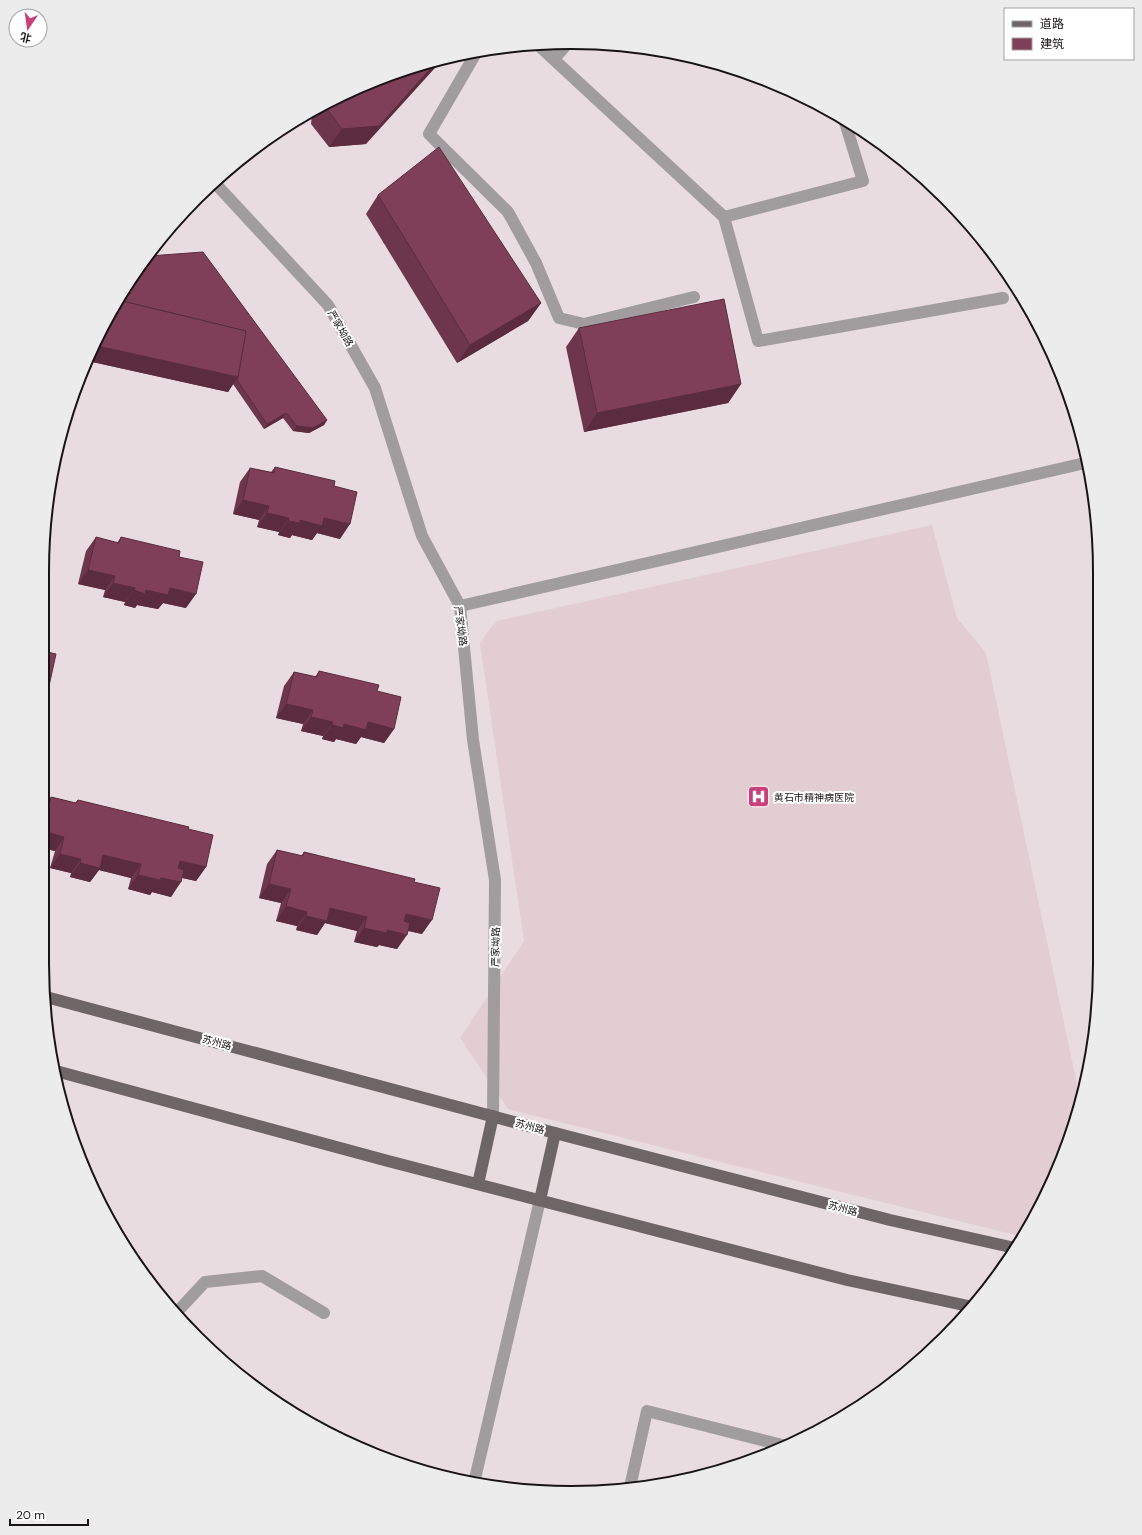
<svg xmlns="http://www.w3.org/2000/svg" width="1142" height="1535" font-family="'DM Sans','Noto Sans SC',sans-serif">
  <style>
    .built { fill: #e2cdd3 }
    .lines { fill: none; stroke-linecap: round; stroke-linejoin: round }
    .minor { stroke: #a19c9e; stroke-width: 12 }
    .major { stroke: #6e6567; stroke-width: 12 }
    .wall { fill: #6e364c }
    .shaded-wall { fill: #5a2c3e }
    .building { fill: #803f58; stroke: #5a2c3e }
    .labels { text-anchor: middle; stroke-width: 4; stroke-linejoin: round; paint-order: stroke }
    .street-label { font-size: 10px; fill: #181415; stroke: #fff }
    .poi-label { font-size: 10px; fill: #181415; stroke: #fff; text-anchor: start }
    .rim { fill: none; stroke: #181415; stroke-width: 2 }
  </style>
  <rect width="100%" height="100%" fill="#e8dce0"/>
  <path class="built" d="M932,525L957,618L986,653L1078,1089L1080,1093L1072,1134L1029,1228L1023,1237L508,1109L460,1038L524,941L480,644L486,634L497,621Z"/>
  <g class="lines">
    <g class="minor">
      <path d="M536,43L724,217L758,341L1003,298"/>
      <path d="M476,53L429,134L508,212L536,263L559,318L584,324L694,297"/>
      <path d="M554,59L567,44"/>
      <path d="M214,182L328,305L375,388L422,536L460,606L473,740L495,880L493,1116"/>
      <path d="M724,217L863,181L844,119"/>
      <path d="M460,606L1085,463"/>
      <path d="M177,1312L205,1282L262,1276L324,1313"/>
      <path d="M474,1483L540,1200"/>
      <path d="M630,1487L647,1411L786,1446"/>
    </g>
    <g class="major">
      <path d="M46,997L555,1133L890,1220L1015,1248"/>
      <path d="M56,1071L388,1161L847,1280L973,1307"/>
      <path d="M478,1184L493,1116"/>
      <path d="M540,1200L555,1133"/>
    </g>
  </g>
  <g class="wall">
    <path d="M337,96L366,144L329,147L311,124L312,112Z"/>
    <path d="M378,195L541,303L528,321L457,363L366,214Z"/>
    <path d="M131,277L327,420L324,425L309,433L293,431L283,418L264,429L233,384L228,392L88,361L96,337Z"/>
    <path d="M579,328L741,384L728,403L584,432L566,347Z"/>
    <path d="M275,467L334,486L340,539L317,533L312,540L292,535L290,538L278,535L279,532L257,527L259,520L233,514L240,482L250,468L271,472Z"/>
    <path d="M96,537L117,543L121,537L179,557L186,608L163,603L158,609L137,605L135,608L124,605L125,602L103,597L105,590L78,584L86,551Z"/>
    <path d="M319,671L377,691L394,729L384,743L361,737L356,744L336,739L334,742L322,739L323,736L301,731L303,724L276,718L284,686L294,672L315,677Z"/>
    <path d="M51,797L75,803L78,800L188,829L206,867L196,881L182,878L171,897L152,892L150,895L128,889L131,878L99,870L90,882L70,877L71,873L50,868L55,851L42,848V809Z"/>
    <path d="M277,850L301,856L304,852L414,882L422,934L408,931L397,949L379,945L377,947L354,942L357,931L325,923L317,935L296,930L297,926L276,921L281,903L259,898L267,864Z"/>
  </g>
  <g class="shaded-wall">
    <path d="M444,58L366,144L329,147L342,129L439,59Z"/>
    <path d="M541,303L528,321L457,363L470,345Z"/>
    <path d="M93,345L238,377L228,392L88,361Z"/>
    <path d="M741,384L728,403L584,432L597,413Z"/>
    <path d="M286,413L283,418L264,429L267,424Z"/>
    <path d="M327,420L324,425L309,433L293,431L297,426Z"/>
    <path d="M243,500L269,506L259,520L233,514Z"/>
    <path d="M267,513L289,518L279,532L257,527Z"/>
    <path d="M324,518L350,524L340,539L317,533L312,540L292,535L290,538L278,535L288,521Z"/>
    <path d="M88,570L115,576L105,590L78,584Z"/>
    <path d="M113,583L135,588L125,602L103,597Z"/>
    <path d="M170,588L196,594L186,608L163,603L158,609L137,605L135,608L124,605L134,590Z"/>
    <path d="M43,684L49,686L43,694Z"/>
    <path d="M286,704L313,710L303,724L276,718Z"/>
    <path d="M311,717L333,722L323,736L301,731Z"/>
    <path d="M368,722L394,729L384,743L361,737L356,744L336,739L334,742L322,739L332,725Z"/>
    <path d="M43,831L64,837L55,851L42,848Z"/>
    <path d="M60,854L81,859L71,873L50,868Z"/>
    <path d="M103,855L141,864L131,878L99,870L90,882L70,877L80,863Z"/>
    <path d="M180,861L206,867L196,881L170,875Z"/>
    <path d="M138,875L161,878L181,882L171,897L152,892L150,895L128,889Z"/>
    <path d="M269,884L291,889L281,903L259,898Z"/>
    <path d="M286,906L307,912L297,926L276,921Z"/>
    <path d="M330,908L367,917L357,931L325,923L317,935L296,930L306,916Z"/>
    <path d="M406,914L432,920L422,934L396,928Z"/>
    <path d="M364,928L387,930L407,935L397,949L379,945L377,947L354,942Z"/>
  </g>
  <g class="building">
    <path d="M439,59L379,126L342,129L324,105L337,96L434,60Z"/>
    <path d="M439,147L541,303L470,345L378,195Z"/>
    <path d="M203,252L327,420L313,428L297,426L286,413L267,424L237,380L238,377L246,331L118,300L131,277L149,256Z"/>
    <path d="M724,299L741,384L597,413L579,328Z"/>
    <path d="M118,300L246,331L238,377L93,345L96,337Z"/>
    <path d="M275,467L335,481L334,486L357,492L350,524L324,518L322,526L300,520V523L288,521L289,518L267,513L269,506L243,500L250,468L274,473Z"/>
    <path d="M96,537L119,543L121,537L180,551L179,557L203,562L196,594L170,588L168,595L146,590L145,594L134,590L135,588L113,583L115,576L88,570Z"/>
    <path d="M43,651L56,654L49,686L43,684Z"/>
    <path d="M319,671L379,685L377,691L401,697L394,729L368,722L366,730L344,724L343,728L332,725L333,722L311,717L313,710L286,704L294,672L317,677Z"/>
    <path d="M51,797L76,803L78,800L189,827L188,829L213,835L206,867L180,861L178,868L184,870L181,882L161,878L160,880L138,875L141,864L103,855L100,868L80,863L81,859L60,854L64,837L43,831Z"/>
    <path d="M277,850L303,856L304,852L415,879L414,882L440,888L432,920L406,914L404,921L410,923L407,935L387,930V933L364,928L367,917L330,908L327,921L306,916L307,912L286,906L291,889L269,884Z"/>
  </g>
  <defs>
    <symbol id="hospital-square" viewBox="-11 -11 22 22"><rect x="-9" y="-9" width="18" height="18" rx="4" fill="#c8407c" stroke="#fff"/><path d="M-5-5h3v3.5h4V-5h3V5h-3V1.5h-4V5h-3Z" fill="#fff"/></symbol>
  </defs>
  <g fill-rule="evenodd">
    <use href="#hospital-square" x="746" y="784" width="25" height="25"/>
  </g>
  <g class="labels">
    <g class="street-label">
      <text transform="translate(341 328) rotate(60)" y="4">严家坳路</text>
      <text transform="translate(461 626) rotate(82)" y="4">严家坳路</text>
      <text transform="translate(495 947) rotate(-89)" y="4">严家坳路</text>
      <text transform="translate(217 1042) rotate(15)" y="4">苏州路</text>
      <text transform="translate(530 1126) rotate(15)" y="4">苏州路</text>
      <text transform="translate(843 1208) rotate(15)" y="4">苏州路</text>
    </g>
    <g class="poi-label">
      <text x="774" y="801">黄石市精神病医院</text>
    </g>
  </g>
  <path d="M0 0H1142V1535H0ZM571 49H571A522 522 0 0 1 1093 571V964A522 522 0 0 1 571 1486H571A522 522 0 0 1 49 964V571A522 522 0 0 1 571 49Z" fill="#edecec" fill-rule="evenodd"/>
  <path class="rim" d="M571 49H571A522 522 0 0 1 1093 571V964A522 522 0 0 1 571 1486H571A522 522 0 0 1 49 964V571A522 522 0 0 1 571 49Z"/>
  <rect x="1004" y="8" width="130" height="52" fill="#ffffff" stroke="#a3a1a1"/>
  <rect x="1012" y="21" width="20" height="6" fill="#6e6567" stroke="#a3a1a1"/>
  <text x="1040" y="28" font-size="12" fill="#181415">道路</text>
  <rect x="1012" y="38" width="20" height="12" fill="#803f58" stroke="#a3a1a1"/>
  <text x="1040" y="48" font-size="12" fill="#181415">建筑</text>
  <g transform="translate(28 28) rotate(193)"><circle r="19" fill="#ffffff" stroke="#a3a1a1"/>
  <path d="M0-3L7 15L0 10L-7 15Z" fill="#c8407c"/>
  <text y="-6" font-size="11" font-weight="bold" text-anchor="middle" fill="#181415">北</text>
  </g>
  <path d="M10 1519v6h78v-6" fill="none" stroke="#181415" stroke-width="2"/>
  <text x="16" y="1519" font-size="12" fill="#181415" stroke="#ffffff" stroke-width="3" paint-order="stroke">20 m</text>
</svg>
